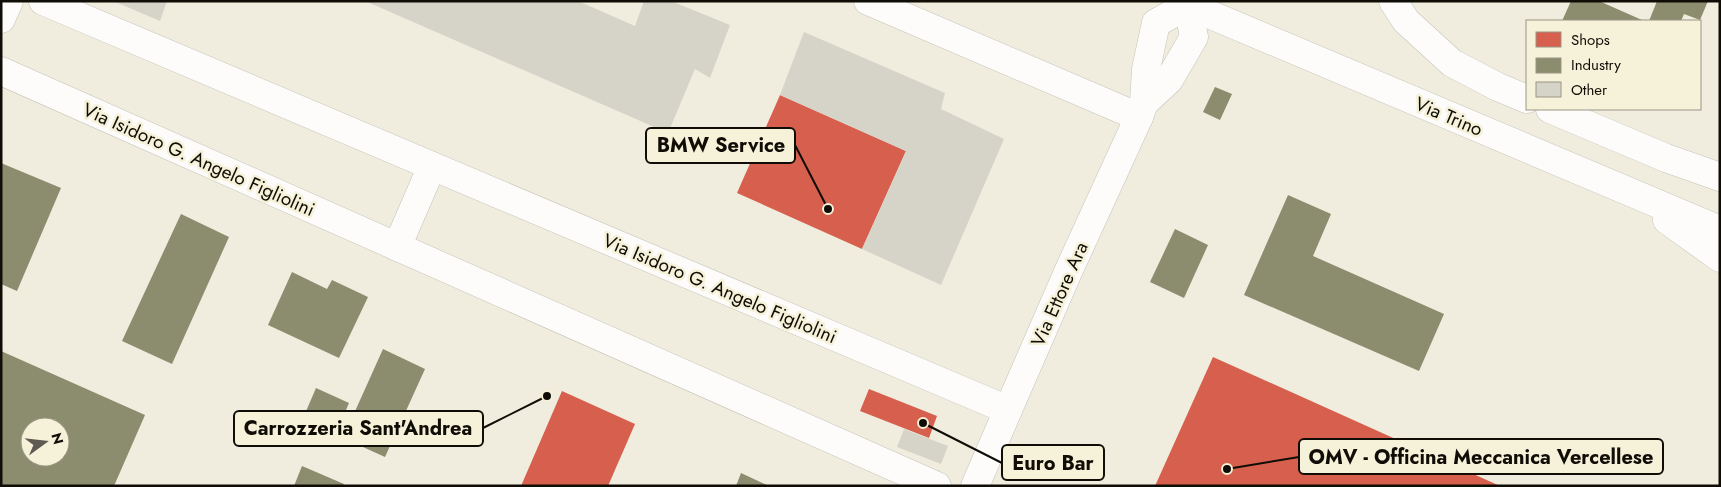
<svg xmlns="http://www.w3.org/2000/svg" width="1721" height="487" font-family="Jost,sans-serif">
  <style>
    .shops { fill: #d6604d }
    .industry { fill: #8c8c6e; fill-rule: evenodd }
    .building { fill: #d6d4c9 }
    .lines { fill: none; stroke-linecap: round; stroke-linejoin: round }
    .street-casing { stroke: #c5c3b8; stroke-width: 29 }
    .primary-casing { stroke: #c5c3b8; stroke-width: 29 }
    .street { stroke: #fdfcfa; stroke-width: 28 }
    .primary { stroke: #fdfcfa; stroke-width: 28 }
    .labels { text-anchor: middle; stroke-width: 5; stroke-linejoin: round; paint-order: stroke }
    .street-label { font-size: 19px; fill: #0f0d06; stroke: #f6f1d9 }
    .leader { fill: none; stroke: #0f0d06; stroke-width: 2 }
    .callout-dot { fill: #0f0d06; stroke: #f6f1d9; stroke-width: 2 }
    .callout { fill: #f6f1d9; stroke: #0f0d06; stroke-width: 2 }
    .callout-label { font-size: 20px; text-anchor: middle; font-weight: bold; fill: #0f0d06 }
  </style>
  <rect width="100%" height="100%" fill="#f0eddf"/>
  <g class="shops">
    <path d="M780,95L906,151L862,249L737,193Z"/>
    <path d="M1213,357L1500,486H1155Z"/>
    <path d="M869,389L937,416L929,438L860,411Z"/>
    <path d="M562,391L635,424L608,486H521Z"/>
  </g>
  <g class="industry">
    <path d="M1571,1H1599L1642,20V21H1562Z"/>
    <path d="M1657,1H1708L1700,20L1684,14L1681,21H1649Z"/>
    <path d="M1215,87L1232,94L1220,120L1203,112Z"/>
    <path d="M1,163L61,188L17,291L1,284Z"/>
    <path d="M1288,195L1331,214L1313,256L1444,314L1419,371L1244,295Z"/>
    <path d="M181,214L229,237L172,364L122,341Z"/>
    <path d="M1175,229L1208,245L1184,298L1150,282Z"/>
    <path d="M292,272L327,289L332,280L368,297L339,358L268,325Z"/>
    <path d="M383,349L425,369L385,457L343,438Z"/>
    <path d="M1,351L145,415L114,486H1ZM30,427H60V457H30Z"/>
    <path d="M316,388L349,403L337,431L304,416Z"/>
    <path d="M302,466L344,484L343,486H294Z"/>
    <path d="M741,473L769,486H736Z"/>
  </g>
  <g class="building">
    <path d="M113,1H167L160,21Z"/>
    <path d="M365,1H578L635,26L644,1H671L730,25L710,78L695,69L668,133Z"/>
    <path d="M804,32L945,93L941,109L1004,139L941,285L862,249L906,151L780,95Z"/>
    <path d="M904,429L948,446L941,464L897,447Z"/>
  </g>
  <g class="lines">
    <defs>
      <g id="street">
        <path d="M43,1L1008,410"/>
        <path d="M868,1L1139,117"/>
        <path d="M1393,1L1406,21L1452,63L1498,87L1527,99"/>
        <path d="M1,19L9,1"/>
        <path d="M1,71L937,486"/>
        <path d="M1144,103L1169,80L1194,37L1188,5"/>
        <path d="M1550,109L1666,158L1720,177"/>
        <path d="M397,247L432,166"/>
        <path d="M975,486L1068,272L1139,117L1144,103L1146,69L1156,23L1188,5L1191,1"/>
      </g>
      <g id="primary">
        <path d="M1178,1L1720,230"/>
        <path d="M1667,220L1720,258"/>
      </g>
    </defs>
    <use href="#street" class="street-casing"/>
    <use href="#primary" class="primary-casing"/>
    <use href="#street" class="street"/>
    <use href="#primary" class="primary"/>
  </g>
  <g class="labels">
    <g class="street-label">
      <text transform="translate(1449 116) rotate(23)" y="7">Via Trino</text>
      <text transform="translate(199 159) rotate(24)" y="7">Via Isidoro G. Angelo Figliolini</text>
      <text transform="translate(720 288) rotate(23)" y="7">Via Isidoro G. Angelo Figliolini</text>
      <text transform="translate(1059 294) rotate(-66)" y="7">Via Ettore Ara</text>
    </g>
  </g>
  <path class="leader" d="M828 209L795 145M547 396L483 428M1227 469L1299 457M923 423L1002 463"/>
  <g class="callout-dot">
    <circle cx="828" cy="209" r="5"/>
    <circle cx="547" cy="396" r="5"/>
    <circle cx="1227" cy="469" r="5"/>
    <circle cx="923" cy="423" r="5"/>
  </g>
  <g class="callout">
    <rect x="646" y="128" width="149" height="35" rx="5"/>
    <rect x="234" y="411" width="249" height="35" rx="5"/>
    <rect x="1299" y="439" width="364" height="35" rx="5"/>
    <rect x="1002" y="445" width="102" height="35" rx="5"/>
  </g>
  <g class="callout-label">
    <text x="721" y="152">BMW Service</text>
    <text x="358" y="435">Carrozzeria Sant'Andrea</text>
    <text x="1481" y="464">OMV - Officina Meccanica Vercellese</text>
    <text x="1053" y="470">Euro Bar</text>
  </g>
  <rect width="1721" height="487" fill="none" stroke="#0f0d06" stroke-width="5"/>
  <rect x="1526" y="20" width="175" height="90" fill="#f6f1d9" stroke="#9a9685"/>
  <rect x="1536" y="32" width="25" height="15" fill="#d6604d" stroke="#9a9685"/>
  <text x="1571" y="45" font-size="15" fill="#0f0d06">Shops</text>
  <rect x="1536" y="58" width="25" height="15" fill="#8c8c6e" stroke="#9a9685"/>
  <text x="1571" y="70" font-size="15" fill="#0f0d06">Industry</text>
  <rect x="1536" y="82" width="25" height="15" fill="#d6d4c9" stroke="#9a9685"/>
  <text x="1571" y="95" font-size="15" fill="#0f0d06">Other</text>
  <g transform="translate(45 442) rotate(75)"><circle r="24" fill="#f6f1d9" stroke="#9a9685"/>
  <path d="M0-4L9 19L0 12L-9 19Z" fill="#5e5b52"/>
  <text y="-8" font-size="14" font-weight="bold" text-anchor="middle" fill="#0f0d06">N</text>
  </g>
</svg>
